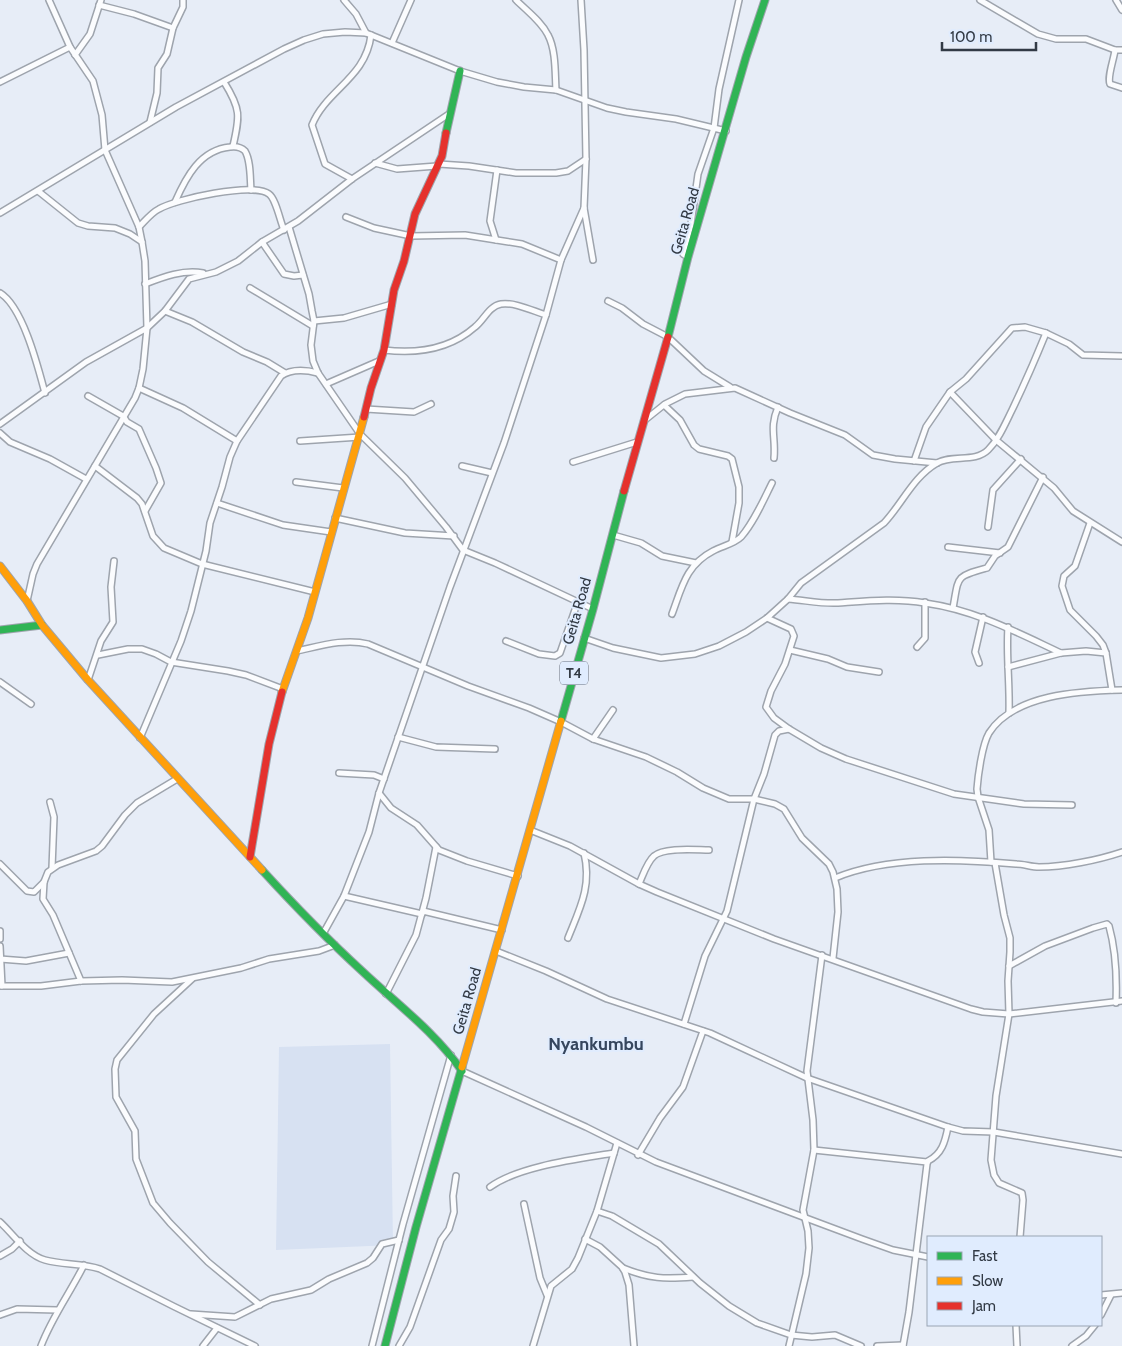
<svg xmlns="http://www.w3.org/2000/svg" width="1122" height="1346" font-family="Cabin,sans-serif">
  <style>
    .built { fill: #d7e1f2 }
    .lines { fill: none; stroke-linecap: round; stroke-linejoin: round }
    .street-casing { stroke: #9ea4ad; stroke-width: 8 }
    .fast-casing { stroke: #9ea4ad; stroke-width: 9 }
    .slow-casing { stroke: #9ea4ad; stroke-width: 9 }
    .jam-casing { stroke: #9ea4ad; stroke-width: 9 }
    .street { stroke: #fbfcfe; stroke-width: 5 }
    .fast { stroke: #30b455; stroke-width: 7 }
    .slow { stroke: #ff9f0a; stroke-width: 7 }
    .jam { stroke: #e5322d; stroke-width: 7 }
    .labels { text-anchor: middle; stroke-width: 4; stroke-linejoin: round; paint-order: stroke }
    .shield { fill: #e0ecfe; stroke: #666f7c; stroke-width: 1 }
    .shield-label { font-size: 14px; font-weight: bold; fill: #323a45 }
    .street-label { font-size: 15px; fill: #323a45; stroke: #e0ecfe }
    .quarter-label { font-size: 18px; font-weight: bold; fill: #36465e; stroke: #e0ecfe }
  </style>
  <rect width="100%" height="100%" fill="#e7edf7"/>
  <path class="built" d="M390,1044L393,1245L276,1250L279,1047Z"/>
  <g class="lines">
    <defs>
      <g id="street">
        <path d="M344,0L356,14L366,33"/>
        <path d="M516,0C527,11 541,21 548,35C556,50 555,73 556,90"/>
        <path d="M581,0L584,50L586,159L584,208L593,260"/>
        <path d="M980,0L1038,34L1056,39H1086L1115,50H1122"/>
        <path d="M1116,0L1122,10"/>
        <path d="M99,5L134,14L173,28"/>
        <path d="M392,43L411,0"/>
        <path d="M1115,50C1114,59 1107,77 1110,84L1122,88"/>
        <path d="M75,55L90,34L101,0"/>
        <path d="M0,82L70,47"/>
        <path d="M224,82C241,109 240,116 233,146"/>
        <path d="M150,122L157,93L158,68L167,54L173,28L183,7V0"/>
        <path d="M375,163L397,169L437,166"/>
        <path d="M439,164L469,166L516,173H556L568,171L586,159"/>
        <path d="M352,179L325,164L312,125C326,90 366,78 371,35"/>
        <path d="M38,191L78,223L88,226L115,228L130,234L142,242"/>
        <path d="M175,202C186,177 200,150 230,147C236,146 241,147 245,151C251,161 250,179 251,190"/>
        <path d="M0,213L176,107L284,49L304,40L323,34L345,32L366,33L460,71L497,82L524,87L556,90L607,108L626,112L676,119L726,131"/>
        <path d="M346,217L374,228L411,236L465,235L522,244L561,260"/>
        <path d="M139,227C145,221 151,213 159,209C176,199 253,182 269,194C276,199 280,221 284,230"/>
        <path d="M289,227L309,294L312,311L314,321L311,345L313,361L318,373L360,434L405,478L446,527L463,550L495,563L593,609"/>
        <path d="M496,240L490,221L497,170"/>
        <path d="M262,242L284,274L294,276L303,275"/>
        <path d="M688,257L683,254L691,224L698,174L714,128L719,89L739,0"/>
        <path d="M145,284C163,277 184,269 203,273"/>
        <path d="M250,288L313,326"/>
        <path d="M0,293C23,307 38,367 45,393"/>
        <path d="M608,301L622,308L643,324L668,337L704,371L730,387"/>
        <path d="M165,311L192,322L243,352L267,362L285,373"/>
        <path d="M314,321L344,318L392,304"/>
        <path d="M384,350C417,354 449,350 475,327C484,320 489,306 501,304C515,302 533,311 546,315"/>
        <path d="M326,384L379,361"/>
        <path d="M139,388L183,408L237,441"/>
        <path d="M950,392L996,440L1054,488L1073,511L1122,542"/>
        <path d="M88,396L123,416L127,422L139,429L156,468L161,483L145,511"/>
        <path d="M664,405L680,420L694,445L699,449L728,456L732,459L739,487V503L732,542"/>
        <path d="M366,409L414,412L431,404"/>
        <path d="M645,420L665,404L685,394L735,388L790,413L845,435L873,455L895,459L937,463"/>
        <path d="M0,424L86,362L147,328L165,311L189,279L216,272L238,261L262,242L298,221L352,179L449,114"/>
        <path d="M0,433L10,442L50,459L86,479"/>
        <path d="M300,441L360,437"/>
        <path d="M774,458C776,437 769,428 778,407"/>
        <path d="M914,461L926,427L950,392L966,379L1012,328L1025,327L1046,333L1069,344L1083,355L1122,356"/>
        <path d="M573,462L637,442"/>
        <path d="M95,466L137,498L142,504L153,536L164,548L202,564L315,592"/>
        <path d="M462,466L492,473"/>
        <path d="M296,482L343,488"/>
        <path d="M217,503L283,525L331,532"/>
        <path d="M335,518L405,533L454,536"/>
        <path d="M1090,523L1075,566L1064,576L1062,586L1070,610L1096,636L1103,645L1106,653L1112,690"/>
        <path d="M988,527L993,490L1021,459"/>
        <path d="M613,535L641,543L662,556L696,563"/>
        <path d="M948,547L1000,553"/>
        <path d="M788,599C804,600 821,604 838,603C867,601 896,598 925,603C975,610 1016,632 1061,653"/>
        <path d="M27,601L33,574L37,564L135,398L139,388L143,369L147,328L145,261L142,242L139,227L105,150L102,115L93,81L70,47L49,0"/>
        <path d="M953,608C959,575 955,577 987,568L995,556L1008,547L1043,477"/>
        <path d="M672,614C682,587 686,565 713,551C722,546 734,544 741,537C754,522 763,501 772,483"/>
        <path d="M767,618L791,629L794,636L785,664L771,691L766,707L774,718L789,729L821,748L846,759L954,794L1024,804L1072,805"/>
        <path d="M1008,627C1006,656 1010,684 1009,713"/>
        <path d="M584,638L613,648L661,658L695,654L719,646L746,632L767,618L788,599L801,583L884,523C902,504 913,477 937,463C952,454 975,463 988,450C999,439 1005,424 1012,410C1024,385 1035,360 1046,333"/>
        <path d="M506,641L539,654L555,656L560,653L578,601"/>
        <path d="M917,647L925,638V602"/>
        <path d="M790,650L828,659L847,667L879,672"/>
        <path d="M297,651C320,646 345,638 368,644L468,686L529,708L561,722L593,739L646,757L677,772L703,788L729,799H754L775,804L784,809L802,838L829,864L833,872L837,889L838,912L833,958"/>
        <path d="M98,655L128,649H142L156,654L171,662L228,671L246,675L283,689"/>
        <path d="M979,663L975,652L983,617"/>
        <path d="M1008,667L1061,653L1086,651L1106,653"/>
        <path d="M88,680L101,641L113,622L111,587L114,561"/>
        <path d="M0,682L31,704"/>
        <path d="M398,737L436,747L495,749"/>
        <path d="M140,738L181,641L191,611L206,551L210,523L222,487L230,457L237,441L281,376C291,369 306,370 318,373"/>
        <path d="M593,739L613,710"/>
        <path d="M339,773L374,775L384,779"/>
        <path d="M379,793L391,808L417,825L439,850L467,861L518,876"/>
        <path d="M50,802L54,817L52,868"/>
        <path d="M530,830L570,846L639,884L657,892L774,939L971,1009L983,1012L1009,1014L1122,1001"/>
        <path d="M991,862L989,830L978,797L977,789C978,776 982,745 989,733C1014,694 1080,691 1122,690"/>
        <path d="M995,863L1004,915L1010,938V952L1008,981L1009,1014L996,1096L991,1160L994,1175L999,1183L1022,1193L1023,1200L1020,1237"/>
        <path d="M0,864L27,891L34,892L44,882"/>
        <path d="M835,878C888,856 959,859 1016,864C1024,864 1031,867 1039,867C1064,867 1098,860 1122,852"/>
        <path d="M639,884C643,875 647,862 654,856C664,847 696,850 709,850"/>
        <path d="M344,896L422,914"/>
        <path d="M423,911L502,930"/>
        <path d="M324,932L344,896L369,832L379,793L450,587L504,443L546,315L561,260L584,208"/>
        <path d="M568,938C580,908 592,886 584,853"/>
        <path d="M0,939V931"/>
        <path d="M0,946L2,986"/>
        <path d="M496,951L546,971L607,999L710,1033L807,1078L948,1127L963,1131L994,1132L1122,1154"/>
        <path d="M0,959L26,961L69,953"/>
        <path d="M1009,966L1045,946L1093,928L1107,924L1109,926C1116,951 1117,977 1116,1003"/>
        <path d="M192,979L154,1014L117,1060L115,1069L116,1097L135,1131L136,1159L153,1203L170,1223L208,1262L260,1305"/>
        <path d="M81,981L53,915L43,899L44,882L48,872L58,865L96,851L102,846L125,815L137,803L177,779"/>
        <path d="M0,986H41L81,981L122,980L172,982L241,968L269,959L319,951L335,945"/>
        <path d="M386,994L416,935L426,898L436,847"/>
        <path d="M684,1024L705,956L727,911L754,799L764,774L775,735L779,731L789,729"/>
        <path d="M462,1071L586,1127L656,1162L862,1239L893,1250L928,1257"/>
        <path d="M814,1150L927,1162"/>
        <path d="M638,1155L660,1118L683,1087L703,1031"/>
        <path d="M490,1187C519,1166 578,1159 614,1153"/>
        <path d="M524,1204L540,1278L547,1295"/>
        <path d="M597,1211L612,1216L659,1244L700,1283L729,1306L757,1323L791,1335L812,1337L835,1335L861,1346"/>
        <path d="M0,1222C13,1234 27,1255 45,1260C63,1265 82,1263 100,1269L173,1306L255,1346"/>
        <path d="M585,1239L600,1247L622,1267L625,1272L629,1285L634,1346"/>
        <path d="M0,1256L12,1249L20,1241"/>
        <path d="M623,1268C650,1279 664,1279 693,1277"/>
        <path d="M1101,1295L1122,1293"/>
        <path d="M191,1314L235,1317L271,1299L311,1290L329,1279L367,1263L373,1258L382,1244L399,1240"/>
        <path d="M0,1315L17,1309L57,1310"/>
        <path d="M1101,1315L1111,1295"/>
        <path d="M1016,1325L1017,1346"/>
        <path d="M41,1346C52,1317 70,1293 84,1265"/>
        <path d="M203,1346L217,1328"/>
        <path d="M372,1346L403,1224L451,1055"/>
        <path d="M399,1346L410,1327L441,1240L449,1229L454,1212L453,1196L456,1176"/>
        <path d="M533,1346L551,1286L572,1269L578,1258L597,1211L617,1143"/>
        <path d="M789,1346L806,1274L809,1248L808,1231L803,1210L814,1150L813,1120L807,1071L822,955"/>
        <path d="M877,1346L903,1345"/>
        <path d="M903,1346L909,1312L927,1164L928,1161C942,1154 945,1142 948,1127"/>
        <path d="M1072,1346L1086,1336L1095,1325"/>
      </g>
      <g id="fast">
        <path d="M446,133L460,71"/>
        <path d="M668,337L688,257L746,57L765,0"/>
        <path d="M0,630L42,625"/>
        <path d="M561,721L593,609L624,491"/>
        <path d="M262,870C294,905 327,939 362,971C396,1003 435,1032 462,1071"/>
        <path d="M385,1346L416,1227L462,1067"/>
      </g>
      <g id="slow">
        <path d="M0,566L27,601L42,625L88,680L262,870"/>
        <path d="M282,692L308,618L364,417"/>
        <path d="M462,1067L561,721"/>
      </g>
      <g id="jam">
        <path d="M364,417L371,388L384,350L394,290L404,261L415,214L442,156L446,133"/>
        <path d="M624,491L668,337"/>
        <path d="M250,857L269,744L282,692"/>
      </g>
    </defs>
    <use href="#street" class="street-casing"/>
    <use href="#fast" class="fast-casing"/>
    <use href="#slow" class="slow-casing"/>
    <use href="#jam" class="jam-casing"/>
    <use href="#street" class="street"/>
    <use href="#fast" class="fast"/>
    <use href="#slow" class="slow"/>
    <use href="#jam" class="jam"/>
  </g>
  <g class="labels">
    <rect class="shield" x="560" y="661.5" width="28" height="23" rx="4"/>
    <g class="shield-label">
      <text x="574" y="678">T4</text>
    </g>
    <g class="street-label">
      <text transform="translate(685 221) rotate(-74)" y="5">Geita Road</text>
      <text transform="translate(577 611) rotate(-74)" y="5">Geita Road</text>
      <text transform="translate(467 1001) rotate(-74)" y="5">Geita Road</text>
    </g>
    <g class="quarter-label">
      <text x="596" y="1050">Nyankumbu</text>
    </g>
  </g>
  <rect x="927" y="1236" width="175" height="90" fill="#e0ecfe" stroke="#9aa5b4"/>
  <rect x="937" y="1252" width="25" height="8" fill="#30b455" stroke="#9aa5b4"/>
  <text x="972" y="1261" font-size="15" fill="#323a45">Fast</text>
  <rect x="937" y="1277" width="25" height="8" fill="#ff9f0a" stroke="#9aa5b4"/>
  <text x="972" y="1286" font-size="15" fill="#323a45">Slow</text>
  <rect x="937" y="1302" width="25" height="8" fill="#e5322d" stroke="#9aa5b4"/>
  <text x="972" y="1311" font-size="15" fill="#323a45">Jam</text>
  <path d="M942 42v8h94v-8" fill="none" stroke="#323a45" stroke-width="2.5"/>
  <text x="950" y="42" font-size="15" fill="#323a45" stroke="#e0ecfe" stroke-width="4" paint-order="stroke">100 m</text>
</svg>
